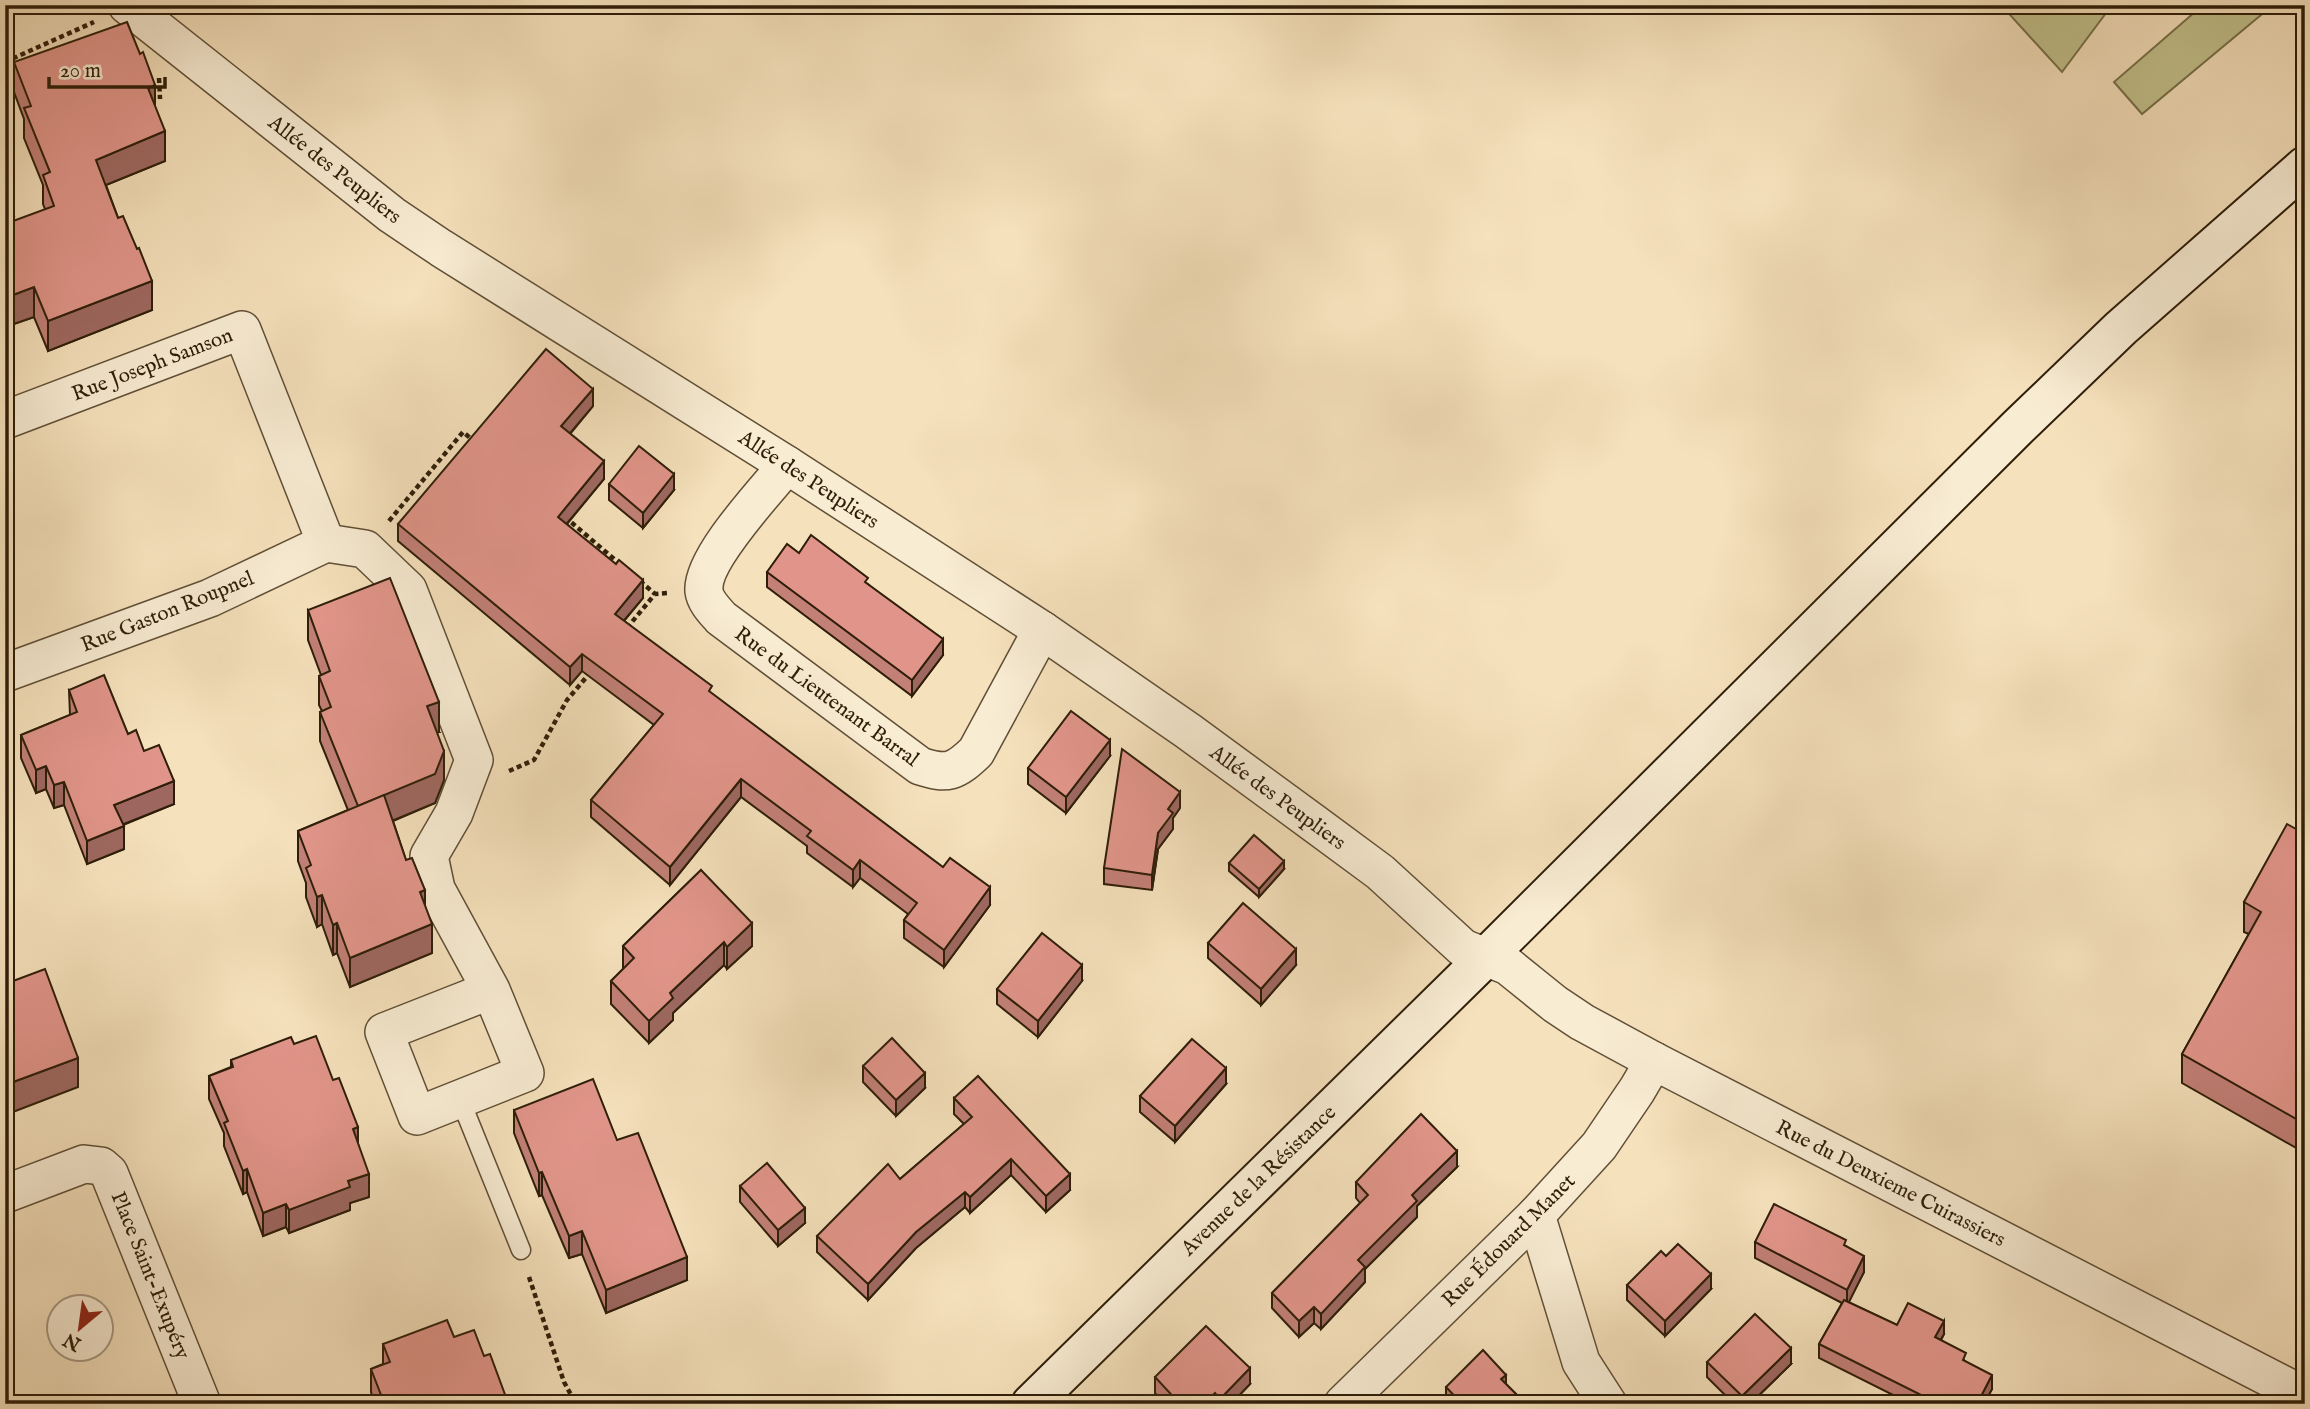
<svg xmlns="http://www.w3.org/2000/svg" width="2310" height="1409" font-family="'IM FELL English',serif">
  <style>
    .green { fill: #c2c18c; stroke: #78704a; stroke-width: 2 }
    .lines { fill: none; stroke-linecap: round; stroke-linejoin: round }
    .lane-casing { stroke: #604f36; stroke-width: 21 }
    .street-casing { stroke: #604f36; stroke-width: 40 }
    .secondary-casing { stroke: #2e1e09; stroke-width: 42 }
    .path { stroke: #2e1e09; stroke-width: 4.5; stroke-dasharray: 5 3.5; stroke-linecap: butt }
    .lane { stroke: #f8ecd3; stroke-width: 18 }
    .street { stroke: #f8ecd3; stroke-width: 37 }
    .secondary { stroke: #f8ecd3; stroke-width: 38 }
    .wall { fill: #c28077; stroke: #2e1e09; stroke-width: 2 }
    .shaded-wall { fill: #9e6861; stroke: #2e1e09; stroke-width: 2 }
    .building { fill: #e1958a; stroke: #2e1e09; stroke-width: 2 }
    .labels { text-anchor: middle; stroke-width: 5; stroke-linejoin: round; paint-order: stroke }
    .street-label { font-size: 21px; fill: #2e1e09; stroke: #f8ecd3 }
  </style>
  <rect width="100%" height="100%" fill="#f5e1bc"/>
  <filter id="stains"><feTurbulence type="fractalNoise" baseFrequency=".00286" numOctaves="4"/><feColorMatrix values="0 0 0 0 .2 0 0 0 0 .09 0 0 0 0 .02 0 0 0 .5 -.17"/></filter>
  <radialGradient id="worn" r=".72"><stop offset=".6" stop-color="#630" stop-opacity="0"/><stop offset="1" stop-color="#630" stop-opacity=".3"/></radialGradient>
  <g class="green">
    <path d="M2001,5H2112L2062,72Z"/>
    <path d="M2203,5H2273L2142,114L2114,82Z"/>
  </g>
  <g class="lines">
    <defs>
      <path id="lane" d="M460,1099L521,1250"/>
      <g id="street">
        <path d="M127,5L392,215L441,248L787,465L1042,630L1188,731L1315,824L1380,872L1463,948L1508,966L1555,1004L1582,1022L1654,1061L2305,1396"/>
        <path d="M5,420L242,330L326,543"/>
        <path d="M787,465C766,491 701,559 704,591C705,601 715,611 721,618L920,766C948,775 955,772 976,752L1042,630"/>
        <path d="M326,543L365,549L408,590L474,760L454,813L429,856L436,889L491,990L525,1073L417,1116L384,1032L491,990"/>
        <path d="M5,673L210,598L326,543"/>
        <path d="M5,1194L84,1164L101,1166L109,1173L202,1404"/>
        <path d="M1536,1215L1581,1362L1608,1404"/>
        <path d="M1343,1404L1536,1215L1599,1146L1637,1090L1654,1061"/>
      </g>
      <path id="secondary" d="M1031,1404L1486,957L2017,428L2121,328L2305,166"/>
    </defs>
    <use href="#lane" class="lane-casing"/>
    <use href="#street" class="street-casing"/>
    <use href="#secondary" class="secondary-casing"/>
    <g class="path">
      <path d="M5,62L94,22"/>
      <path d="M159,78L160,99"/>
      <path d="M5,197L16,224"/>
      <path d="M565,517L620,564"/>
      <path d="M389,521L463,432L475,442"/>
      <path d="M640,581L655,594"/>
      <path d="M627,628L655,594L668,593"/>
      <path d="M509,771L534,760L567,700L590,673"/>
      <path d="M529,1277L564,1382L576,1404"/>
    </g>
    <use href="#lane" class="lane"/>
    <use href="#street" class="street"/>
    <use href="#secondary" class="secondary"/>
  </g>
  <g class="wall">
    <path d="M14,62L155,107L165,161L106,185L152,310L48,351L34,317L5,327L45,209L43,204V185L24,138V119L14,92Z"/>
    <path d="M593,406L570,434L604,479L567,524L643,598L624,621L712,694L990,905L944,967L904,938V920L908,914L860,878L853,887L807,853V846L741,797L670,885L591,817V800L654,725L582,671L570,685L398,541V524Z"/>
    <path d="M609,484L674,490L643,528L609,500Z"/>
    <path d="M799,553L868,584L943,655L912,696L767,587V572Z"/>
    <path d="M308,610L439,732H437L444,780L435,803L393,821L406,860L425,907L432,953L350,987L337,953L333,955L322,924L317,927L306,897V883L298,861V831L348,810L320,741V712L322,711L319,705V676L321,675L308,640Z"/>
    <path d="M69,690L128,734L144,751L174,804L123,825L124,849L87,864L64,805L54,808L46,789L36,793L21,758V735L70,715Z"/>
    <path d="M1110,756L1066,813L1028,784V768Z"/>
    <path d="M1180,808L1173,818V829L1158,849L1152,890L1104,884V868Z"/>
    <path d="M2305,834V1153L2182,1083V1054L2249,934L2244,932V902Z"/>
    <path d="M1229,863L1284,869L1259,897L1229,871Z"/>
    <path d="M701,870L752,946L727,969L724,965L673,1013V1020L649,1043L611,1004V981L623,969V946Z"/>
    <path d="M1208,943L1296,965L1261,1005L1208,958Z"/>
    <path d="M1082,981L1038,1037L997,1004V989Z"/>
    <path d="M294,1044L358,1144L369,1197L350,1203V1210L289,1233L286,1227L263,1236L247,1192L243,1194L224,1146V1133L209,1099V1076L231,1067V1060Z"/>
    <path d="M863,1066L925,1088L896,1116L863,1082Z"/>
    <path d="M1226,1084L1175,1142L1140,1112V1096Z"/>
    <path d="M954,1098L1070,1190L1046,1212L1011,1175L970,1213L965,1207L916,1248L868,1300L817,1252V1236L900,1179L964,1124L954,1114Z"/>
    <path d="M514,1110L617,1140L687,1280L606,1313L582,1254L569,1258L542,1195L539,1196L514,1133Z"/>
    <path d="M1457,1167L1417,1206V1217L1365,1269V1282L1321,1329L1314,1323L1299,1337L1272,1308V1293L1360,1203L1356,1198V1182Z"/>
    <path d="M740,1186L805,1223L778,1246L740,1202Z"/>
    <path d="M1755,1242L1846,1246L1864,1272L1848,1302L1897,1325L1944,1334L1941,1340L1966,1362L1992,1389L1984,1404H1911L1819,1358V1344L1842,1303L1755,1258Z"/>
    <path d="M1627,1285L1711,1289L1665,1336L1627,1300Z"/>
    <path d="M454,1337L484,1356L507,1404H375L371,1392V1369L383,1364V1344Z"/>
    <path d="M1707,1362L1791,1364L1750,1404H1734L1707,1377Z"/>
    <path d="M1155,1377L1250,1384L1231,1404H1165L1155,1393Z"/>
    <path d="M1506,1384L1526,1404H1448L1446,1402V1387Z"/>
  </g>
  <g class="shaded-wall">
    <path d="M155,85V114L148,88Z"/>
    <path d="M165,131V161L96,189V160Z"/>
    <path d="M152,281V310L48,351V321Z"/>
    <path d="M34,287V317L5,327V298Z"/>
    <path d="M593,389V406L561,444V426Z"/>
    <path d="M604,461V479L558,534V517Z"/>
    <path d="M674,474V490L643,528V513Z"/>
    <path d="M643,580V598L615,631V614Z"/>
    <path d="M943,639V655L912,696V680Z"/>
    <path d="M582,654V671L570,685V667Z"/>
    <path d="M439,702V732L427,736V706Z"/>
    <path d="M1110,740V756L1066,813V797Z"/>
    <path d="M444,751V780L435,803L358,835V806Z"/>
    <path d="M46,766V789L36,793V770Z"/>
    <path d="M741,779V797L670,885V867Z"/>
    <path d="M174,781V804L114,828V805Z"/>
    <path d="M64,782V805L54,808V785Z"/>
    <path d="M1180,792V808L1173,818V829L1158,849L1152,890V875L1158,833L1168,809Z"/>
    <path d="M124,826V849L87,864V841Z"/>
    <path d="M860,860V878L853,887V870Z"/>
    <path d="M1284,861V869L1259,897V889Z"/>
    <path d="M990,887V905L944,967V950Z"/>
    <path d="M425,890V920L420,892Z"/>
    <path d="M322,895V924L317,927V897Z"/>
    <path d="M337,923V953L333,955V925Z"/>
    <path d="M752,923V946L727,969V947Z"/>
    <path d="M432,924V953L350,987V958Z"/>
    <path d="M724,942V965L673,1013V1020L649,1043V1021L670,993Z"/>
    <path d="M1296,949V965L1261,1005V989Z"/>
    <path d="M1082,965V981L1038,1037V1021Z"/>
    <path d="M78,1058V1087L5,1115V1085Z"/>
    <path d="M1226,1068V1084L1175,1142V1126Z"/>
    <path d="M925,1073V1088L896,1116V1100Z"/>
    <path d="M358,1127V1150L353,1129Z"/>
    <path d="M1457,1151V1167L1417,1206V1217L1365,1269V1282L1321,1329V1314L1358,1260L1412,1195Z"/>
    <path d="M1011,1159V1175L970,1213V1197Z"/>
    <path d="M247,1169V1192L243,1194V1171Z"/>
    <path d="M542,1172V1195L539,1196V1173Z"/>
    <path d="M369,1174V1197L350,1203V1210L289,1233V1210L348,1181Z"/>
    <path d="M1070,1174V1190L1046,1212V1196Z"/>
    <path d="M965,1192V1207L916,1248L868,1300V1284L916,1232Z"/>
    <path d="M286,1204V1227L263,1236V1213Z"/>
    <path d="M805,1208V1223L778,1246V1230Z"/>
    <path d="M582,1231V1254L569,1258V1236Z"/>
    <path d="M1864,1256V1272L1847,1306V1290Z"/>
    <path d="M687,1257V1280L606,1313V1290Z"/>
    <path d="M1711,1274V1289L1665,1336V1321Z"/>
    <path d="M1314,1307V1323L1299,1337V1321Z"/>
    <path d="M1944,1321V1334L1935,1350V1337Z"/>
    <path d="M1791,1348V1364L1750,1404H1742V1396Z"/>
    <path d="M1250,1368V1384L1231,1404H1220V1399Z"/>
    <path d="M1506,1375V1389L1501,1379Z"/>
    <path d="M1992,1375V1389L1984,1404H1977Z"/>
    <path d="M1215,1393V1404H1204Z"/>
  </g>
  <g class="building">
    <path d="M127,22L140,54L143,52L155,85L148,88L165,131L96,160L118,218L123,216L137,249L139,248L152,281L48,321L34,287L5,298V224L54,206L43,175L50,172L24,108L31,106L14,62Z"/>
    <path d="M546,349L593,389L561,426L604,461L558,517L616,564L619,560L643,580L615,614L712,686L709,691L943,867L950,858L990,887L944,950L904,920L917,903L860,860L853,870L807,836L811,831L741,779L670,867L591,800L663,714L582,654L570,667L398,524Z"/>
    <path d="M639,446L674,474L643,513L609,484Z"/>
    <path d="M811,535L868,578L865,582L943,639L912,680L767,572L787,544L799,553Z"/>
    <path d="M390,578L439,702L427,706L444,751L435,774L358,806L320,712L331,707L319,676L330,671L308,610Z"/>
    <path d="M104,675L128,734L136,730L144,751L159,745L174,781L114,805L124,826L87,841L64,782L54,785L46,766L36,770L21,735L77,712L69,690Z"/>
    <path d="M1071,711L1110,740L1066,797L1028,768Z"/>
    <path d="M1122,749L1180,792L1168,809L1173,813L1158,833L1152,875L1104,868Z"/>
    <path d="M384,795L406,860L412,858L425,890L420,892L432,924L350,958L337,923L333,925L322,895L317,897L306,868L311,865L298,831Z"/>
    <path d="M2287,824L2305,834V1124L2182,1054L2261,912L2244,902Z"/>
    <path d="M1254,835L1284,861L1259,889L1229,863Z"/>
    <path d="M701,870L752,923L727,947L724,942L670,993L673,998L649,1021L611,981L634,958L623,946Z"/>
    <path d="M1243,903L1296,949L1261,989L1208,943Z"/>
    <path d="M1042,933L1082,965L1038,1021L997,989Z"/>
    <path d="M45,969L78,1058L5,1085V984Z"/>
    <path d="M316,1036L333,1080L339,1078L358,1127L353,1129L369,1174L348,1181L350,1187L289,1210L286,1204L263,1213L247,1169L243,1171L224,1123L228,1121L209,1076L233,1067L231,1060L291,1037L294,1044Z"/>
    <path d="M892,1038L925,1073L896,1100L863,1066Z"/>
    <path d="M1192,1039L1226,1068L1175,1126L1140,1096Z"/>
    <path d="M978,1076L1070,1174L1046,1196L1011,1159L970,1197L965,1192L916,1232L868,1284L817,1236L888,1164L900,1179L972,1117L954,1098Z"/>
    <path d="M593,1079L617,1140L638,1133L687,1257L606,1290L582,1231L569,1236L542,1172L539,1173L514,1110Z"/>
    <path d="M1421,1114L1457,1151L1412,1195L1417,1201L1358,1260L1365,1267L1321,1314L1314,1307L1299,1321L1272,1293L1368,1195L1356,1182Z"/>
    <path d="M767,1163L805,1208L778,1230L740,1186Z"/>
    <path d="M1774,1204L1846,1240L1844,1245L1864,1256L1847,1290L1755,1242Z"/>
    <path d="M1678,1244L1711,1274L1665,1321L1627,1285L1661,1251L1666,1256Z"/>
    <path d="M1844,1300L1897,1325L1908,1303L1944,1321L1935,1337L1966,1353L1963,1360L1992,1375L1977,1404H1957L1951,1400L1949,1404H1939L1819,1344Z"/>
    <path d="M1755,1314L1791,1348L1742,1396L1707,1362Z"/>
    <path d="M447,1320L454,1337L474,1330L484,1356L490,1354L507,1400L502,1402V1404H379L376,1396L381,1395L371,1369L390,1362L383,1344Z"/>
    <path d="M1206,1326L1250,1368L1220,1399L1215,1393L1204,1404H1180L1155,1377Z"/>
    <path d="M1483,1350L1506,1375L1501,1379L1526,1404H1462L1446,1387Z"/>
  </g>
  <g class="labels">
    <g class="street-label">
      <text transform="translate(335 169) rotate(38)" y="7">Allée des Peupliers</text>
      <text transform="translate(152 364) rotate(-21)" y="7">Rue Joseph Samson</text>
      <text transform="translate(809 479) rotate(33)" y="7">Allée des Peupliers</text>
      <text transform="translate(167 611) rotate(-22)" y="7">Rue Gaston Roupnel</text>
      <text transform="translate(827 696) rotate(36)" y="7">Rue du Lieutenant Barral</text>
      <text transform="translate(1278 797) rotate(36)" y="7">Allée des Peupliers</text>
      <text transform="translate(1258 1180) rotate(-44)" y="7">Avenue de la Résistance</text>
      <text transform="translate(1891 1183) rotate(27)" y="7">Rue du Deuxieme Cuirassiers</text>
      <text transform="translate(1508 1240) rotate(-45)" y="7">Rue Édouard Manet</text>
      <text transform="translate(151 1275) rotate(68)" y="7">Place Saint-Exupéry</text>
    </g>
  </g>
  <rect width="2310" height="1409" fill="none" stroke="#f5e1bc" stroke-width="28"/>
  <rect x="7" y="7" width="2296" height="1395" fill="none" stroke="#2e1e09" stroke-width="3.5"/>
  <rect x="14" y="14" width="2282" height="1381" fill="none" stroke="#2e1e09" stroke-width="2"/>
  <g transform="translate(80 1328) rotate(209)"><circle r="33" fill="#f8ecd3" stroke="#a79a82" stroke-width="2"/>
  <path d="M0-5L12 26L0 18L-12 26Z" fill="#8f2418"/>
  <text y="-10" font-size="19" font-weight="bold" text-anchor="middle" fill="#2e1e09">N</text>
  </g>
  <path d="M49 77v10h116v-10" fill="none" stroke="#2e1e09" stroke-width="3.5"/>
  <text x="60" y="77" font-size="21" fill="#2e1e09" stroke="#f8ecd3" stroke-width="5" paint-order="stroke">20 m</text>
  <rect width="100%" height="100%" filter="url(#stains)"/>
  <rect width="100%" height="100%" fill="url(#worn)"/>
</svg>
